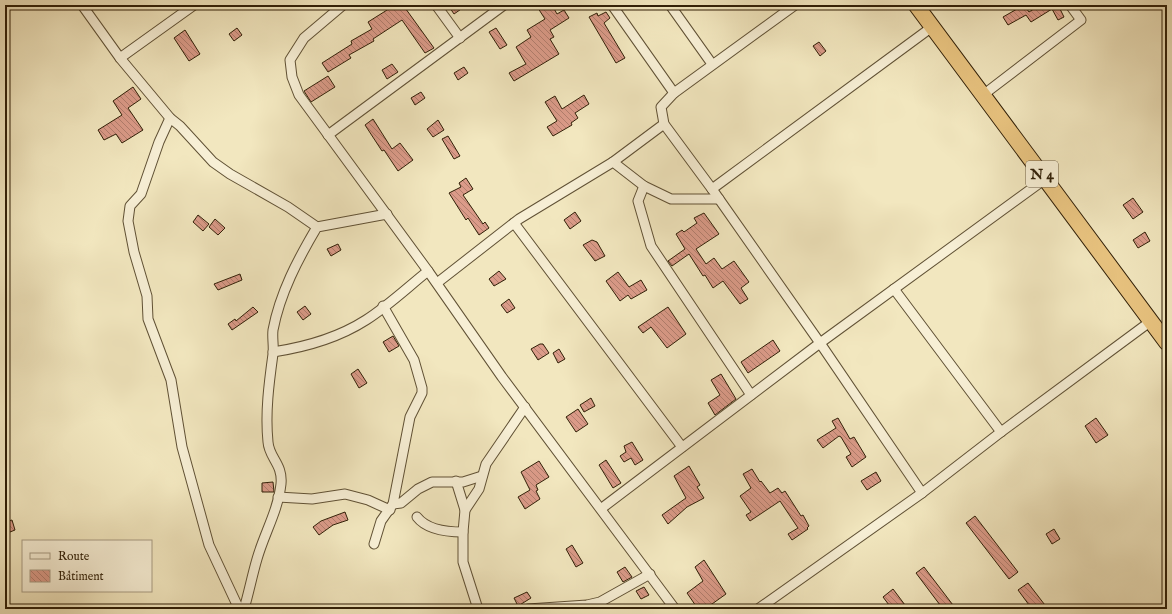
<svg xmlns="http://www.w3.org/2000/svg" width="1172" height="614" font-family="'IM FELL English',serif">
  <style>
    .building { fill: url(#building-back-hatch); stroke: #301f07 }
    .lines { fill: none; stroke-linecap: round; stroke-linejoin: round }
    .minor-casing { stroke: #605135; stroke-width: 11 }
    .trunk-casing { stroke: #301f07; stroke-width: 17 }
    .minor { stroke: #f7efd5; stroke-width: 9 }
    .trunk { stroke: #e9c480; stroke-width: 15 }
    .labels { text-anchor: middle; stroke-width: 4; stroke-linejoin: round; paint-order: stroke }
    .shield { fill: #f7efd5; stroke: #6c5d45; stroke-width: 1 }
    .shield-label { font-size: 15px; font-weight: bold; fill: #301f07 }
  </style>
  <defs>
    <pattern id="building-back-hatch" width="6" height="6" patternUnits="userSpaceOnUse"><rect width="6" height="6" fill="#db9b89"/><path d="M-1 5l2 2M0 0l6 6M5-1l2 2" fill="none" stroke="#b27e6e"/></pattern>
  </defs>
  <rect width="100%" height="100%" fill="#f2e7bf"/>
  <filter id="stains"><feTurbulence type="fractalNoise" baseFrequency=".005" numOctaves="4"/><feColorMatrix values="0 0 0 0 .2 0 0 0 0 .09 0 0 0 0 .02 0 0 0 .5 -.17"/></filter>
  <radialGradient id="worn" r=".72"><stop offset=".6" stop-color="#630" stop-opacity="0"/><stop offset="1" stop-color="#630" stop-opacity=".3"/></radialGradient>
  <g class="building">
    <path d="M395,5H403L434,48L425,53L402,20L373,39L374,41L349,55L351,58L328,72L322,63L352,44L351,41L372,29L368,22Z"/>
    <path d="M448,5H467L454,14Z"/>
    <path d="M536,5H552L557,14L564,10L569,18L550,30L554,37L550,39L559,54L514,81L509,73L526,64L516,47L531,37L527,30L545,19Z"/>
    <path d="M1024,5L1029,12L1040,5H1058L1064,17L1058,20L1052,9L1031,22L1026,15L1008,25L1003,17Z"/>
    <path d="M606,12L610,18L604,23L625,58L616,63L589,17L597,13L598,16Z"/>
    <path d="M237,28L242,35L234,41L229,34Z"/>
    <path d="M496,28L507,45L500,49L489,32Z"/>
    <path d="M185,30L200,54L189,61L174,38Z"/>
    <path d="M819,42L826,51L820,56L813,46Z"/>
    <path d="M392,64L398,72L387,79L382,70Z"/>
    <path d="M464,67L468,73L458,80L454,73Z"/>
    <path d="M328,76L335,87L311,102L304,91Z"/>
    <path d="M133,87L141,99L128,108L143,130L122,143L116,134L104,140L98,130L122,115L113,101Z"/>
    <path d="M421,92L425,98L415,105L411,98Z"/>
    <path d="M584,95L589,104L575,113L578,118L571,123L572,125L553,136L547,127L557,121L545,102L555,96L562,109Z"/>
    <path d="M373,119L392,149L400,143L413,160L398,171L384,150L382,151L365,125Z"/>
    <path d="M438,120L444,130L433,137L427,129Z"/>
    <path d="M448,136L460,156L454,159L442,139Z"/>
    <path d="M466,178L473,189L463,195L483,224L485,222L489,228L479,235L468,218L466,220L449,193L461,187L459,183Z"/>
    <path d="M1133,198L1143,212L1133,219L1123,205Z"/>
    <path d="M575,212L581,221L570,229L564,220Z"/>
    <path d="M704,213L719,234L696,249L706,264L714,258L722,269L734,261L749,282L741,288L748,299L740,304L723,281L713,288L705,275L703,276L689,254L672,266L668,261L685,249L676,234L682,230L684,232L697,223L694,218Z"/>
    <path d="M198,215L209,224L203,231L193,222Z"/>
    <path d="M215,219L225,228L218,235L209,227Z"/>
    <path d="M1145,232L1150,241L1138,248L1133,240Z"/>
    <path d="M592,240L597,242L605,256L595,261L583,245Z"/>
    <path d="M338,244L341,250L331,256L327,249Z"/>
    <path d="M499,271L506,279L494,286L489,279Z"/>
    <path d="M618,272L629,287L641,280L647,290L631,299L628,295L620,301L606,281Z"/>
    <path d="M240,274L242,280L218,290L214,284Z"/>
    <path d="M509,299L515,308L507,313L501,305Z"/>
    <path d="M305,306L311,314L303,320L297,312Z"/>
    <path d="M253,307L258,312L232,330L228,324L235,319L236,321Z"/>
    <path d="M668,307L686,334L667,348L651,327L643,333L638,327Z"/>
    <path d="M393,336L399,346L389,352L383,342Z"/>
    <path d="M773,340L780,351L748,373L741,362Z"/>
    <path d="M540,344H543L549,353L538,360L531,349Z"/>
    <path d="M559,349L565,359L558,363L553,353Z"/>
    <path d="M358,369L367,383L359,388L351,374Z"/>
    <path d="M721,374L736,399L715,415L708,403L720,395L711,380Z"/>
    <path d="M591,398L595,406L584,412L580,405Z"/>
    <path d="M578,409L588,424L576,432L566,417Z"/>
    <path d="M838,418L850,439L854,437L866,457L852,467L846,457L851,454L841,437L839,436L823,448L817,440L836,428L832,421Z"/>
    <path d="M1096,418L1108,435L1096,443L1085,426Z"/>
    <path d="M632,442L643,460L635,465L631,458L624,462L620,456L626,452L624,446Z"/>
    <path d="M606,460L621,483L613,488L599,465Z"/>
    <path d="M539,461L549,477L536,485L538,490L536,491L540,499L525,509L518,497L530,490L521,472Z"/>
    <path d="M689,466L700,485L697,487L704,498L687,507L668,524L662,515L686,498L674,476Z"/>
    <path d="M752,469L760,482L761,481L770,493L778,488L782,493L785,491L801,516L803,515L809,526L807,528L808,529L792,540L788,534L798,528L780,501L750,521L746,515L751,512L740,496L751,488L743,474Z"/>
    <path d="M876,472L881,481L867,490L861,481Z"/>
    <path d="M273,482L274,492H262V483Z"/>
    <path d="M345,512L348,520L333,525L319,535L313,527L321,521Z"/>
    <path d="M975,516L1018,572L1009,579L966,523Z"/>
    <path d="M12,520L15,530L5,534V522Z"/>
    <path d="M1054,529L1060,539L1052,544L1046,534Z"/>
    <path d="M572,545L583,563L576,567L566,549Z"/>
    <path d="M704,560L726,594L705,609H698L687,593L703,581L695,567Z"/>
    <path d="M625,567L632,577L623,582L617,572Z"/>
    <path d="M924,567L956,609H943L916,573Z"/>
    <path d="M1028,583L1048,609H1032L1018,590Z"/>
    <path d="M644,587L649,595L641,599L636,591Z"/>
    <path d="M893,589L908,609H892L883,597Z"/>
    <path d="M527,592L531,598L518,606L514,598Z"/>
  </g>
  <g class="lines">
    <defs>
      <g id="minor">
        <path d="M82,5L120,58L170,118L180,126L213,162L230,174L288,207L317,227"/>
        <path d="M343,5L304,38L290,60L292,77L299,95L428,271L502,377L675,609"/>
        <path d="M436,5L460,38"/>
        <path d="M612,5L674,93"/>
        <path d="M670,5L712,64"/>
        <path d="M795,5L674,93L661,107L664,124L712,189L820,343L922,493"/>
        <path d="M120,58L194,5"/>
        <path d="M983,95L1081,20L1070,5"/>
        <path d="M170,118L159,142L141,194L130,206L128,221L134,252L147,296L148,319L171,380L182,447L209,545L239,609"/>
        <path d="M328,135L504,5"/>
        <path d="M613,162L664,124"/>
        <path d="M644,186L638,201L651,246L751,395"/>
        <path d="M712,189L932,27"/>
        <path d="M514,223L682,447"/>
        <path d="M437,283L519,219L613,162L644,186L671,199H719"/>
        <path d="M894,289L1001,432"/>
        <path d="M273,352C306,347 338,338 366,320C388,306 408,287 428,271"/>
        <path d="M456,481L465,510L463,532V562L478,609"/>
        <path d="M278,497L312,499L345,494L368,500L390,510"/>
        <path d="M393,504L401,503L418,489L432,482H463L482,476"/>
        <path d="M602,508L820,343L1045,179"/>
        <path d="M465,510L479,489L486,464L525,407"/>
        <path d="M417,517C427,530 447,532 463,532"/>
        <path d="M374,544L381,521L393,504L410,417L422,393V388L414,360L383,306"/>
        <path d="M244,609C249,592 252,576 257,559C264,534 278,511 281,484C283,464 269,458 268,442C265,413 269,383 273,354C274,346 272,338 273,330C280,293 298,259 317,227L387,214"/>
        <path d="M528,609L587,605L600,602L650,574"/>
        <path d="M758,609L922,493L1001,432L1151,321"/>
      </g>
      <path id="trunk" d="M916,5L1167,343"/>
    </defs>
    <use href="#minor" class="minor-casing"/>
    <use href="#trunk" class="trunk-casing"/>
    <use href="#minor" class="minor"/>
    <use href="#trunk" class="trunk"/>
  </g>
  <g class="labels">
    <rect class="shield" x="1026" y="161" width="32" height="26" rx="3"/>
    <g class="shield-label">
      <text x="1042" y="179">N 4</text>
    </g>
  </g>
  <rect width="1172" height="614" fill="none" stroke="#f2e7bf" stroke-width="20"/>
  <rect x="6" y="6" width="1160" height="602" fill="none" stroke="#301f07" stroke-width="2"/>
  <rect x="10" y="10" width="1152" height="594" fill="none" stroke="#301f07"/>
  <rect x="22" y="540" width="130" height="52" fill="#f7efd5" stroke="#a79c83"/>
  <rect x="30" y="553" width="20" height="6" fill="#f7efd5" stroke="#a79c83"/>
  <text x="58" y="560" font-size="12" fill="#301f07">Route</text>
  <rect x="30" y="570" width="20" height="12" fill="url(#building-back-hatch)" stroke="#a79c83"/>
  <text x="58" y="580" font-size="12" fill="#301f07">Bâtiment</text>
  <rect width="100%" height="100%" filter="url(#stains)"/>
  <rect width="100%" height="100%" fill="url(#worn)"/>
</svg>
